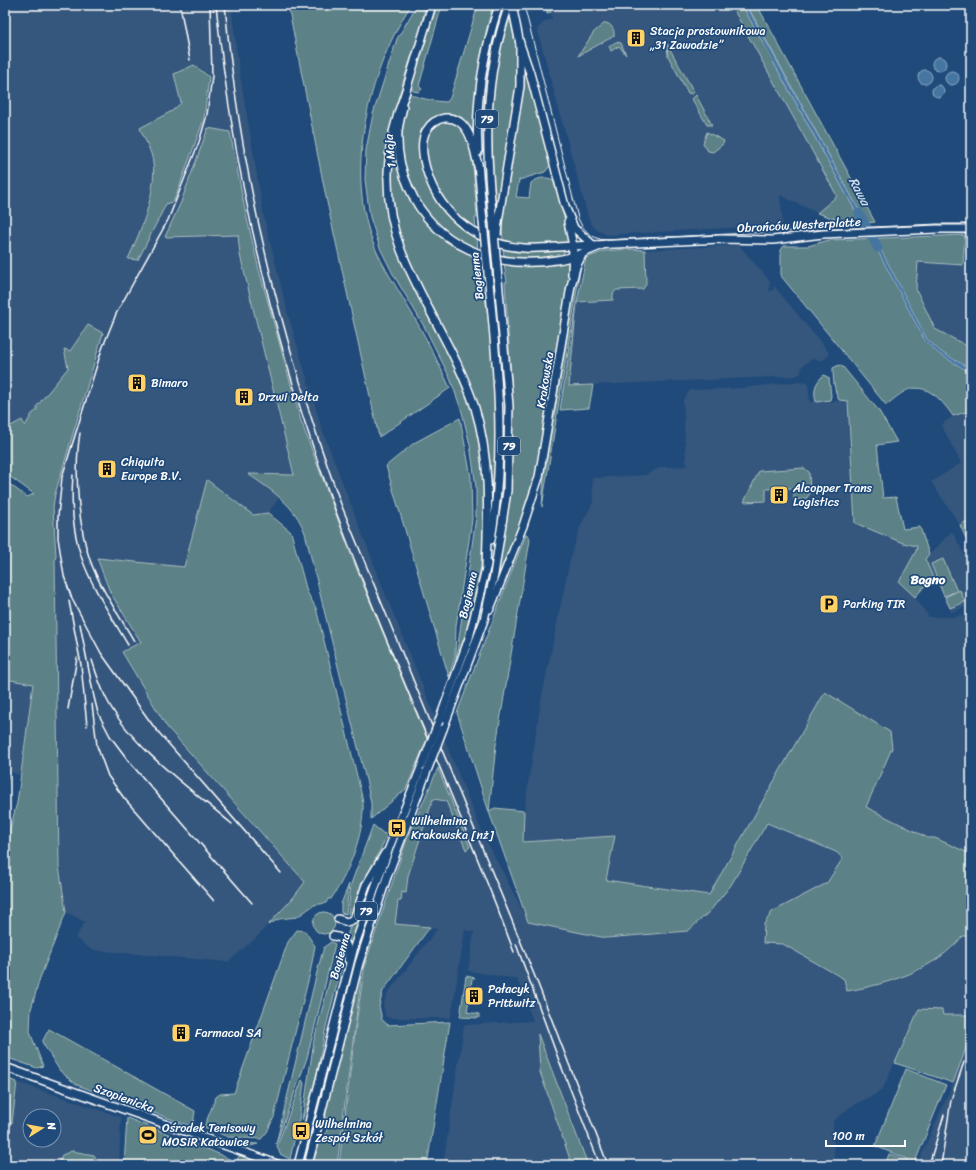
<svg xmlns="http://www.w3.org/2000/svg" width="976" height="1170" font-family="Sriracha,sans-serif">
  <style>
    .built { fill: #34577d; fill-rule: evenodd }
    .green { fill: #5b8186; stroke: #adc0c2 }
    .water { fill: #4574a1; stroke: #8facc7 }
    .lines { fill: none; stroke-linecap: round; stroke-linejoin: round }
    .river { stroke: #4574a1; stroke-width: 9 }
    .secondary-casing { stroke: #fff; stroke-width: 10 }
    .primary-casing { stroke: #fff; stroke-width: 10 }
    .secondary { stroke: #1f4a7a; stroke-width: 7 }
    .primary { stroke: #1f4a7a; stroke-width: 7 }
    .tram { stroke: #fff; stroke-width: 1 }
    .rail { stroke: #fff; stroke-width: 1.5 }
    .primary-bridge-casing { stroke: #fff; stroke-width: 10; stroke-linecap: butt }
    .primary-bridge { stroke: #1f4a7a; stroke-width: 7 }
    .labels { text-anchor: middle; stroke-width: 3.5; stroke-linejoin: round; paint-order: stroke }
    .shield { fill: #1f4a7a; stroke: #bcc9d7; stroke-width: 1 }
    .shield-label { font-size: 11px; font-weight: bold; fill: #fff }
    .poi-label { font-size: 12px; fill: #fff; stroke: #1f4a7a; text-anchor: start }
    .street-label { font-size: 12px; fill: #fff; stroke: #1f4a7a }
    .water-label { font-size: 13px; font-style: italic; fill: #d0dce8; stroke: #1f4a7a }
    .neighbourhood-label { font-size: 13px; font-weight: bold; fill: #fff; stroke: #1f4a7a }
  </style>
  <rect width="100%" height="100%" fill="#1f4a7a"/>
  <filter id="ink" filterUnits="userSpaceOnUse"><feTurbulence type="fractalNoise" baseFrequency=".025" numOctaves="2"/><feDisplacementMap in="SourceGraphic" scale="8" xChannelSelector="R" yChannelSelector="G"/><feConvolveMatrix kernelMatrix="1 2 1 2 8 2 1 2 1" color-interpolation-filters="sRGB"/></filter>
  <g filter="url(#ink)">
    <g class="built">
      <path d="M5,5H231L239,68L264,217L288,314L322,429L385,593L482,832L528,921L606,938L688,931L731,885L766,823L836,852L843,858L827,883L772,913L763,942L783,944L844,979L846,989L893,981L950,950L963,936H971V1015H943L919,1009L883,1088L878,1093L850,1107L833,1122L834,1159L786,1160V1165H588L539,1036L540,1072L572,1165H443L464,1025L533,1021L517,979L468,971L474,932L465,930L451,1018H388L385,1015L383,1005L387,994L437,929L395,924L398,901L402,892H406L408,876L433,799L446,801L466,849L468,848L438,768L353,560L301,421L259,270L245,210L230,132L210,153L165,237L238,235L240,255L294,478L268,513L253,515L207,480L184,567L97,559L110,592L141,643L122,652L167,727L305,882L293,898L256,938L228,962L92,950L75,938L85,922L66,912L59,866L52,508L88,325L70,351L65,349L68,368L37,406V410L32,414L25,426L22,420L5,429Z"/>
      <path d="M549,5H731L837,196L817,213L780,195L783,225L608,235L598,231L592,225L588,217L537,29L545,21L552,19Z"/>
      <path d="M739,245L770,281L769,291L773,290L774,286L828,351L829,356L821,361L814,358L802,366L801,373L796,376L569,386L577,302L613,300V294L616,290L643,289L646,284L645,250Z"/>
      <path d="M918,262L971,266V348L935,329L916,289Z"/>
      <path d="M797,382L808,383L810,402L848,401L855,523L903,543L917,546L916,551L899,582L915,597L929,617H955L961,615L969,620L971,626V861L966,852L935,838H928L865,807L892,748L825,692L709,895L606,880L615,836L523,842L524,811L541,700L570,560L580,527L593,502L592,478L645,475L661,467L686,466L683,400L690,390L741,388Z"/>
      <path d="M971,410V519L960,525L931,482L961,463L941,425L953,416Z"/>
      <path d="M952,531L971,567V605L951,612L925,559Z"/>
      <path d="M5,679L33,684L20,775L5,770Z"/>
      <path d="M971,1035V1165H917L953,1083Z"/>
      <path d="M17,1082L121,1117L119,1165H5V1121L12,1122ZM30,1116H54V1140H30Z"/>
    </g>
    <g class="green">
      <path d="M288,5H411C371,67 347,159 369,231C377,259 394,282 408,307C424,333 437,360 450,388L379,437L327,202Z"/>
      <path d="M417,5H425L422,24C396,105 368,168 398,253C420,302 449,348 468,398C499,484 484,582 457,667L455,666L476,517V487L470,445L462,412L450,378L425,328L393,274L380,248L370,217L365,180L366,150L373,114L397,39Z"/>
      <path d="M437,5H442L419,86L422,89L419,92L413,91L411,87Z"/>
      <path d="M478,5H493C481,46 475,88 473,132H472L467,125L456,117L423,129C425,147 425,171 430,188C436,208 459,229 477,237L478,251C434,230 401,189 402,139C402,124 405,110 406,96L408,92C414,98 438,102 447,102L450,98Z"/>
      <path d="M530,5H549L551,12L547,13V10L534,6L532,8Z"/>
      <path d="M731,5H742L862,223L850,224L817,213L837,196Z"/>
      <path d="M747,5H757L875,222L866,223Z"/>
      <path d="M510,18L517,52V84L497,207H495C491,160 488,114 496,67C499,51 505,35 510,18Z"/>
      <path d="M605,23C611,23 615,30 614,36L578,56L594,32Z"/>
      <path d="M616,42L621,43L626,55L619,46L611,51L609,46Z"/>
      <path d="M667,44L694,92L692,94L688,93L668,56Z"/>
      <path d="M194,65L209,77L204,119L174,201L166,204L138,260L128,259C140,233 157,192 153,163C152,151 144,139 140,128L172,111L181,103L174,74Z"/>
      <path d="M525,67L550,166L545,172L519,180L516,197L529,198L531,183C537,178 546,176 553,180L567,227L570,243L535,246L503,242L502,226H501Z"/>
      <path d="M696,95L712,125H707L692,99Z"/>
      <path d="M441,121C450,121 458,122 463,130C474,145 475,197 477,218H475L476,231C471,227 465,224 461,220C442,202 414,157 429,131C431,127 438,124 441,121Z"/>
      <path d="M208,128L230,132L245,210L259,270L301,421L353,560L427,739L406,789L371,819V803L367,784L305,533C295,505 271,490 248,474L294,475L240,255L238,235L165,237L181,202Z"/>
      <path d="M707,132L724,141L723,144L713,152L708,151L703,143Z"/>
      <path d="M395,139C399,155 400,174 406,190C419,221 447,246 479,257C480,279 487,302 489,325C496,382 498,439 493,496C489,446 478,402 457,356C421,277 379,232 395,139Z"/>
      <path d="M965,235L963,265L918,262L916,289L935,329L971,348V410L953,416C943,402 929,384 910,389C901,392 893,400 886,405L781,276V250L784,246H808L829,240Z"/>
      <path d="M971,236V266L967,265Z"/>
      <path d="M503,247L561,250L564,253L559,257L536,259L504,257Z"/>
      <path d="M629,249L645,250L646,284L643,289L616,290L613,294V300L577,302L569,386L593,385L589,408L560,410L577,302L586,258L605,251Z"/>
      <path d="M582,259L542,507L544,475L578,267Z"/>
      <path d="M570,260L571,261L568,287L537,471L523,518L496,585L508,511L512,440V395L505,282H507L504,264H551Z"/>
      <path d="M88,325L103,333L55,494L53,507L56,556L55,560L59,866L66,912L40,978L31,1009L30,1032L43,1066L37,1068L5,1057V846L17,803L33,684L5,679V481L27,497L34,494L5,473V457L7,451L5,446V429L22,420L25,426L32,414L37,410V406L68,368L64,349L70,351Z"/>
      <path d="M839,365L843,367L879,411L897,442L877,445L883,498L896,497L903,529L920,527L929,554L925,559L933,577L915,597L899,582L916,551L917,546L903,543L855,523L848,401L839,400C834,390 833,379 833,368Z"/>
      <path d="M824,375L829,378L831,396L830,400L816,402C813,391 815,382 824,375Z"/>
      <path d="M460,418L471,477L472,520L456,626L455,657L449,677L386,466L414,443Z"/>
      <path d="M804,468L809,472L810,493L806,499L794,500V488L766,489V501L744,502L759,471Z"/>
      <path d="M207,480L253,515L268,513L291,532L307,592L316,608L358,780C360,790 364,801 363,811C362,839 347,876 331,899H328L326,903L314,905L297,917L279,919L268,925L293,898L305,882L167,727L122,652L141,642L110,592L97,558L184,567Z"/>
      <path d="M971,519V542L968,543L960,525Z"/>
      <path d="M526,534L529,536L530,540L496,745L489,811L495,808L524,811L523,842L615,836L606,880L709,895L825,692L890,732L892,748L866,807L928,838H935L966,852L971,861V936H963C934,970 889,984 847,991L844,979L783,944L763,943L764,924L772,912L827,883L843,858L836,852L767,823L731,885L710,911L688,931L606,938L528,922L489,812L457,713Z"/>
      <path d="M943,559L957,591L944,596L931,564Z"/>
      <path d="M960,590L965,602L950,608L945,597Z"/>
      <path d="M438,768L470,847L466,850L446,801L433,799L408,876L406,893L402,892L401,901H398L395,924L430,927L383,991L379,1006L382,1020L388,1025L450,1022L427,1165H339L356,1024L365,964L407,839Z"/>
      <path d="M5,770L9,771L5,798Z"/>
      <path d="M425,782L422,796L410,825L380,911L362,972L342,1125L326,1123V1105L364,956L393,868Z"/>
      <path d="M373,825L384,834L389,832L361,888L351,918L348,914L351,884Z"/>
      <path d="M375,877L350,946L346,939C353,917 362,896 375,877Z"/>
      <path d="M349,884L346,914L341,913V904Z"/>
      <circle cx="324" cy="923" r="11"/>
      <path d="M297,930L305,931L315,946L310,973L274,1117L267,1132L261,1139L228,1137L204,1127L216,1097L220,1094L234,1093L288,942Z"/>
      <path d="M331,942L335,944L307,1058L276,1144L317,972L324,947Z"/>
      <path d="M343,943L346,952C339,977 332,1002 326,1027C319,1059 316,1089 302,1120L314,1040L338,948Z"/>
      <path d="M466,976L475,978L472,979L467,1012L479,1014V1018L460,1017Z"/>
      <path d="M919,1009L942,1010L943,1015H971V1035L953,1083L895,1063Z"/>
      <path d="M49,1029L195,1111L193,1124L190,1126L77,1085L60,1071L42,1042Z"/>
      <path d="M538,1034L588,1165H572L540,1072Z"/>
      <path d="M906,1069L946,1085L915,1162L875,1146Z"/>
      <path d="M5,1078L17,1082L12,1123L5,1121Z"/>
      <path d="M302,1080L304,1083L299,1119L290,1159L280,1154L277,1146Z"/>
      <path d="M127,1118L212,1151L240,1164L237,1159L241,1154L269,1165H124Z"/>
      <path d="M328,1125L342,1127L337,1165H312L322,1137H325Z"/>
      <path d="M205,1133L228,1142L258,1144L242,1148Z"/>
      <path d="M72,1151L94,1155L100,1165H57L62,1155Z"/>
      <path d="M889,1154L916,1164L915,1165H885Z"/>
    </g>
    <g class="water">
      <path d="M742,5H746L866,223H862Z"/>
      <circle cx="939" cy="64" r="7"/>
      <circle cx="925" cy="77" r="7"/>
      <circle cx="952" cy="78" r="7"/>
      <circle cx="938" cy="91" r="6"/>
      <path d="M871,238H875L927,339L941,352L971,369V373L939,354L925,341Z"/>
    </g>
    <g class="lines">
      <path class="river" d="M859,213L878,248"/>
      <defs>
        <g id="secondary">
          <path d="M512,5L520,44L530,73L565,206L574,228L592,244"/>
          <path d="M404,97L432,5"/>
          <path d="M403,107C401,115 399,123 398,131C397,150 401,171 409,188C434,246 496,270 556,260C573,258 589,251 605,244"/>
          <path d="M568,222L573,246L572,274"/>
          <path d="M573,246L721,239L773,240L823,234L937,229H971"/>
          <path d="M539,477L571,286L576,267L583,253"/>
          <path d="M5,1067L280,1165"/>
        </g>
        <g id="primary">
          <path d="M406,91C385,142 381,198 401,250C422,304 457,352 475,408C491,460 488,513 486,567"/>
          <path d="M478,152C475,102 483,53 499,5"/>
          <path d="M478,163L483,222"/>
          <path d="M478,166C474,149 470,116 445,118C437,119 430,124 426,131C419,144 424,163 428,175C442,217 481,245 524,248C540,249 557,247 573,246"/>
          <path d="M493,222C485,146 483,79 509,5"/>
          <path d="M498,222L520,86V44"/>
          <path d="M488,273C497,362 506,450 491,540"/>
          <path d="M490,609L523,526L539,477"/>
          <path d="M439,721L469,638L487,564"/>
          <path d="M443,729L484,620L494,575L507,491L509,406L498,279"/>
          <path d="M338,919L347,922L354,919L366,885L385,853"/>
          <path d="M333,936C345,937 349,947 348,959"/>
          <path d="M298,1165L354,947L389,848L422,765"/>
          <path d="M308,1165L359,963L387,877L427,771"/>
        </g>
      </defs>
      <use href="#secondary" class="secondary-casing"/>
      <use href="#primary" class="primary-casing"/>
      <use href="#secondary" class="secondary"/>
      <use href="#primary" class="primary"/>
      <path class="tram" d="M524,5L578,218C582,229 592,239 605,240L937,224H971"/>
      <g class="rail">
        <path d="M180,5L190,60"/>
        <path d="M210,5L212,76L207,115L199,142L168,220L116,314L102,349L62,477L58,516V538L64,576L72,599L101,653L154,727L281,873"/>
        <path d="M216,5C232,163 268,318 320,468C378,632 453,789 514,952"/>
        <path d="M225,5C240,176 282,343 341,504L538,984L608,1165"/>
        <path d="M80,433C74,469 78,526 90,560C100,588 119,615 134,641"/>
        <path d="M73,475C67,552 91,582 128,645"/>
        <path d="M69,601L81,665L87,726"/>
        <path d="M80,624L94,697L98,713L110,736L131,764L252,903"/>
        <path d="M92,660C96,673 101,688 107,700C132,748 191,789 232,824"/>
        <path d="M92,704L97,746L108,776L124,798L214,901"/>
        <path d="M68,709L77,658"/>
        <path d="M516,944L558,1058L600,1165"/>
        <path d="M929,1165L944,1115"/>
        <path d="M941,1165L951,1100L964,1062"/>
      </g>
      <defs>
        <g id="primary-bridge">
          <path d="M483,222L488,273"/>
          <path d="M493,222L498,279"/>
          <path d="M497,235L498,222"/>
          <path d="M422,765L439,721"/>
          <path d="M427,771L443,729"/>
        </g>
      </defs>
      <use href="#primary-bridge" class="primary-bridge-casing"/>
      <use href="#primary-bridge" class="primary-bridge"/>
    </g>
  </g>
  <defs>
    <symbol id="building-square" viewBox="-11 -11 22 22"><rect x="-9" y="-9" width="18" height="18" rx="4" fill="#ffd166" stroke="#1f4a7a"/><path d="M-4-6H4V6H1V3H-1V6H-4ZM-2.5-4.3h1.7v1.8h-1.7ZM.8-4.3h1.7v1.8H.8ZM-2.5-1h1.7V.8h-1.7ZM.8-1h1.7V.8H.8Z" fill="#111"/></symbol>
    <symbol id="parking-square" viewBox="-11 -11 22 22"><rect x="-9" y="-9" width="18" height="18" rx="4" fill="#ffd166" stroke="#1f4a7a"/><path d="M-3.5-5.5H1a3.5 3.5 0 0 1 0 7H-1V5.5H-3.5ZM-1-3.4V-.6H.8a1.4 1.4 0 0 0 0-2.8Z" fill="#111"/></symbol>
    <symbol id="bus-square" viewBox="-11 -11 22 22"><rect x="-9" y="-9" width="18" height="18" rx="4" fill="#ffd166" stroke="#1f4a7a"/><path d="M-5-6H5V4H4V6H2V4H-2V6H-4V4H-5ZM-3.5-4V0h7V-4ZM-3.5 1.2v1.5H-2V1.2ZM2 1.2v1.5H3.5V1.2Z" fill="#111"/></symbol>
    <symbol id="stadium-square" viewBox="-11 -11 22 22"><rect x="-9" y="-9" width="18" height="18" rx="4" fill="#ffd166" stroke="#1f4a7a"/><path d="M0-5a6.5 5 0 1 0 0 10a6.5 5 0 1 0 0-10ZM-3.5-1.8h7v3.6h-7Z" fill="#111"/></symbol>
  </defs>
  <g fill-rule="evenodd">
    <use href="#building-square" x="625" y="27" width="22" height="22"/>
    <use href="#building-square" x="126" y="372" width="22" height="22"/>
    <use href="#building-square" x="233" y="386" width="22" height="22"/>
    <use href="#building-square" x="96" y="458" width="22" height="22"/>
    <use href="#building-square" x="768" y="484" width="22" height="22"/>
    <use href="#parking-square" x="818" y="593" width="22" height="22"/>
    <use href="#bus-square" x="386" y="817" width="22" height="22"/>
    <use href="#building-square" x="463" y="985" width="22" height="22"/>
    <use href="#building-square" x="170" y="1022" width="22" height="22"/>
    <use href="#bus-square" x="290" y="1120" width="22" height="22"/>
    <use href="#stadium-square" x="137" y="1124" width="22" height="22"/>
  </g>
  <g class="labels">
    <g class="shield">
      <rect x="476" y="110" width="22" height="18" rx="3"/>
      <rect x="498" y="437" width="22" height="18" rx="3"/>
      <rect x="355" y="902" width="22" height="18" rx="3"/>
    </g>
    <g class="shield-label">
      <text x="487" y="123">79</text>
      <text x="509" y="450">79</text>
      <text x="366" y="915">79</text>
    </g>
    <g class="poi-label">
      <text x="650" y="35">Stacja prostownikowa<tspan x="650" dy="14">„31 Zawodzie”</tspan></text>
      <text x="151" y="387">Bimaro</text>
      <text x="258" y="401">Drzwi Delta</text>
      <text x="121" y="466">Chiquita<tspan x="121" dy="14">Europe B.V.</tspan></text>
      <text x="793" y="492">Alcopper Trans<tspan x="793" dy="14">Logistics</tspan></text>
      <text x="843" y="608">Parking TIR</text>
      <text x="411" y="825">Wilhelmina<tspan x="411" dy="14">Krakowska [nż]</tspan></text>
      <text x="488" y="993">Pałacyk<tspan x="488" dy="14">Prittwitz</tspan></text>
      <text x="195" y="1037">Farmacol SA</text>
      <text x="315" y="1128">Wilhelmina<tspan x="315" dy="14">Zespół Szkół</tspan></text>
      <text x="162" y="1132">Ośrodek Tenisowy<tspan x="162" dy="14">MOSiR Katowice</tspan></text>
    </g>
    <g class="street-label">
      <text transform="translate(390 151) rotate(-95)" y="4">1 Maja</text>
      <text transform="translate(799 225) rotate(-3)" y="4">Obrońców Westerplatte</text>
      <text transform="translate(477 276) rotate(-96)" y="4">Bagienna</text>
      <text transform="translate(545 380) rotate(-81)" y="4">Krakowska</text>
      <text transform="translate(468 595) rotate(-77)" y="4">Bagienna</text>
      <text transform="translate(340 956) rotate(-74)" y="4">Bagienna</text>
      <text transform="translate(124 1098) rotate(20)" y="4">Szopienicka</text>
    </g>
    <g class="water-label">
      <text transform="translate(860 191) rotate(62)" y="5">Rawa</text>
    </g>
    <g class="neighbourhood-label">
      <text x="928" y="584">Bagno</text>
    </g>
  </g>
  <rect width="976" height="1170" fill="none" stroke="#1f4a7a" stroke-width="20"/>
  <rect x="10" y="10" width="956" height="1150" fill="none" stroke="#fff" stroke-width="1.5" filter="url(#ink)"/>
  <g transform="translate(42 1128) rotate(79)"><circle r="19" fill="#1f4a7a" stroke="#7992af"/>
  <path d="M0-3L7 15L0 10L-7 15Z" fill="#ffd166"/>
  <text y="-6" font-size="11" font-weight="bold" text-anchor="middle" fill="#ffffff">N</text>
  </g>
  <path d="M826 1140v6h79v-6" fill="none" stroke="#ffffff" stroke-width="2"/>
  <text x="832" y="1140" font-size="12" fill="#ffffff" stroke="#1f4a7a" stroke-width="3" paint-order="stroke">100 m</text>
</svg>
